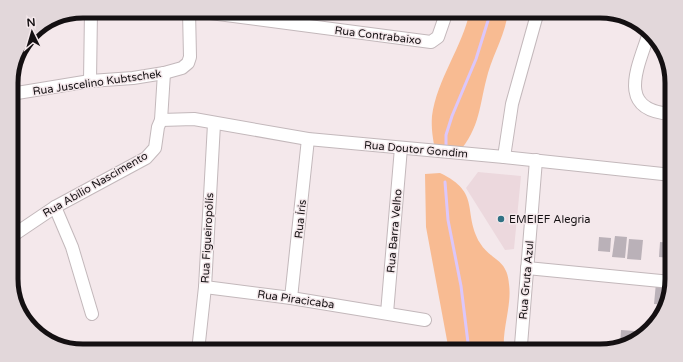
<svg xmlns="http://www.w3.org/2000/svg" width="683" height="362" font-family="'Varela Round',sans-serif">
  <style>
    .built { fill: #ecd8dd }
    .green { fill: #f8bb92 }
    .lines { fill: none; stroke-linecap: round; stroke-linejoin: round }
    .stream { stroke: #dcc7fa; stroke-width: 3 }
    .building { fill: #bab1b8 }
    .street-casing { stroke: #c3b8bb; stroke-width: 14 }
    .street { stroke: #fff; stroke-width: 12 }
    .poi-dot { fill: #307184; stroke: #f4e8eb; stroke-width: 1.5 }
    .labels { text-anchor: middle; stroke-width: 3; stroke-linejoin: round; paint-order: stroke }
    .street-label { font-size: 11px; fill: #141012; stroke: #f4e8eb }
    .poi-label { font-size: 11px; fill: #141012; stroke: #f4e8eb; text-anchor: start }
    .rim { fill: none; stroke: #141012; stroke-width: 5 }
  </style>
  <rect width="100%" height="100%" fill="#f4e8eb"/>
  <path class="built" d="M478,172L521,176L514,249L505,250L466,188Z"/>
  <g class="green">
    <path d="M470,11H508C506,33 494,52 488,73C479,105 481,127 458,153L435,150C433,139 431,128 432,116C437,79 462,48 470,11Z"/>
    <path d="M440,173C482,193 462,212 480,243C491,261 507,258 509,284C512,306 502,328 504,351H449L426,227L425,174Z"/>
  </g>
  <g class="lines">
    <g class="stream">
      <path d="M446,147V135L452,116L476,59L491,11"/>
      <path d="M445,182L448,220L461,286L469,351"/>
    </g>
  </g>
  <g class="building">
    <path d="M615,236L627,237L625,258L612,257Z"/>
    <path d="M599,237L611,238L610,252L598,251Z"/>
    <path d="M629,239L643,240L641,260L627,259Z"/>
    <path d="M660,242L672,243V258L659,257Z"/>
    <path d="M656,283L670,284L666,305L654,304Z"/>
    <path d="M621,330L635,331L634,341L620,346Z"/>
  </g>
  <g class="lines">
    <defs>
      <g id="street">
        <path d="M195,11L431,42L438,37L447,11"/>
        <path d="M649,33C638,67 615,111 672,114"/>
        <path d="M90,81L91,11"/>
        <path d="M11,94L90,81L133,78L164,73L182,68L188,63L190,57L189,11"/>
        <path d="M161,120L194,119L308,139L504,157L672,175"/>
        <path d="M504,157L512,104L538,11"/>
        <path d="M55,207L72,247L92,314"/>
        <path d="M12,236L55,207L146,158L155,148L158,127L161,120L164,73"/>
        <path d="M527,268L671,282"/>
        <path d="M205,287L291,298L425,320"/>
        <path d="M291,298L308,139"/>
        <path d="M387,313L401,148"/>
        <path d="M198,351L205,287L214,124"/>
        <path d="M522,351L521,345L536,160"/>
      </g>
    </defs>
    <use href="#street" class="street-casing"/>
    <use href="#street" class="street"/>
  </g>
  <circle class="poi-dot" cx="501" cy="219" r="4"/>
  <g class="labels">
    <g class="street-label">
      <text transform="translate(378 35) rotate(7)" y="4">Rua Contrabaixo</text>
      <text transform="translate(97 82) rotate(-8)" y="4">Rua Juscelino Kubtschek</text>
      <text transform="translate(416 149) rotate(5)" y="4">Rua Doutor Gondim</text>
      <text transform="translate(95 184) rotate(-30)" y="4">Rua Abílio Nascimento</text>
      <text transform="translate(300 219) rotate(-84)" y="4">Rua Íris</text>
      <text transform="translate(394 231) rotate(-85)" y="4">Rua Barra Velho</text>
      <text transform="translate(207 238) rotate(-87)" y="4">Rua Figueiropólís</text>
      <text transform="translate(526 280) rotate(-85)" y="4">Rua Gruta Azul</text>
      <text transform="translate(296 299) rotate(8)" y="4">Rua Piracicaba</text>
    </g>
    <g class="poi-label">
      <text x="509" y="223">EMEIEF Alegria</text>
    </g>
  </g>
  <path d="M0 0H683V362H0ZM83 18H600A65 65 0 0 1 665 83V279A65 65 0 0 1 600 344H83A65 65 0 0 1 18 279V83A65 65 0 0 1 83 18Z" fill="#e2d7da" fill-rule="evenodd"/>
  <path class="rim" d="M83 18H600A65 65 0 0 1 665 83V279A65 65 0 0 1 600 344H83A65 65 0 0 1 18 279V83A65 65 0 0 1 83 18Z"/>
  <g transform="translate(32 32) rotate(355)" stroke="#f4e8eb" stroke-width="3" paint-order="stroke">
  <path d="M0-3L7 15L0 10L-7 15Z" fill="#141012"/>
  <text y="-6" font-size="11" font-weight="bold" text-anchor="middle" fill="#141012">N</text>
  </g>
</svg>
